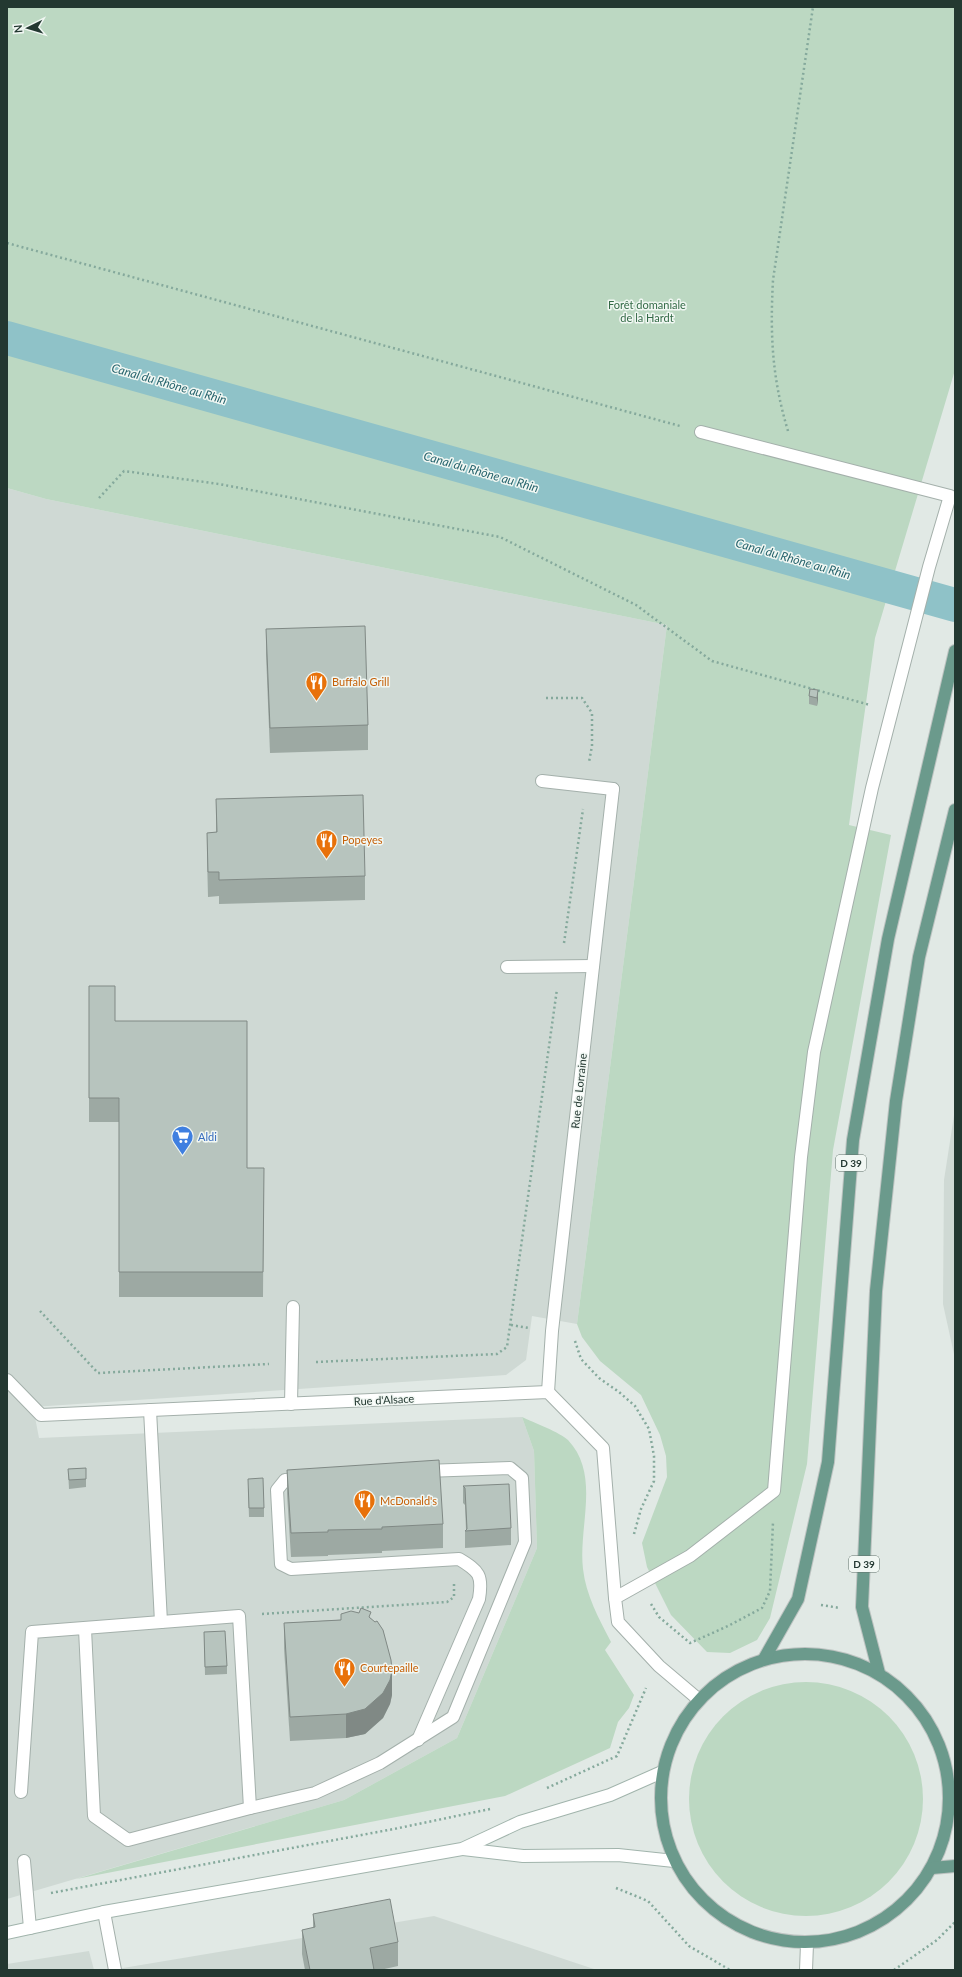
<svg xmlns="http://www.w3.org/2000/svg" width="962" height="1977" font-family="Lato,sans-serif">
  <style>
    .built { fill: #cfd9d4 }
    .green { fill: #bcd8c2 }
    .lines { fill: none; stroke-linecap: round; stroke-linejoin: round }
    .canal { stroke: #8fc2c8; stroke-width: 34 }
    .service-casing { stroke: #a4b0ab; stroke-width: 14 }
    .minor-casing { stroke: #a4b0ab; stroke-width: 14 }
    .secondary-casing { stroke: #a1b4ac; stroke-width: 14 }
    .primary-casing { stroke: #bdc3c1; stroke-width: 14 }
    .path { stroke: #85a99c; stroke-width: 2.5; stroke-dasharray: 2 3; stroke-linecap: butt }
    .service { stroke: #fff; stroke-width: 12 }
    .minor { stroke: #fff; stroke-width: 12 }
    .secondary { stroke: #fff; stroke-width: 12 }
    .primary { stroke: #6b9a8c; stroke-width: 12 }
    .wall { fill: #9da9a3 }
    .shaded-wall { fill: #808985 }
    .building { fill: #b7c4be; stroke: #808985 }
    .labels { text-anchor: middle; stroke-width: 3; stroke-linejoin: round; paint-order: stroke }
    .shield { fill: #f1f7f3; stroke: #61716b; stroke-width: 1 }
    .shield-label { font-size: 10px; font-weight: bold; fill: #233831 }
    .park-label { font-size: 11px; fill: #336a46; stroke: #f1f7f3 }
    .food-label { font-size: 11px; fill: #c56008; stroke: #f1f7f3; text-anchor: start }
    .street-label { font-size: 11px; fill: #233831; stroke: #f1f7f3 }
    .shop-label { font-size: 11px; fill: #366cbe; stroke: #f1f7f3; text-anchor: start }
    .water-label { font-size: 12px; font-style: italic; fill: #25636c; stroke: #f1f7f3 }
  </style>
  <rect width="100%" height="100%" fill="#e1e9e5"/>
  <g class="built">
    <path d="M7,488L46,499L667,625L577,1324L532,1316L526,1360L506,1375L33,1407L39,1438L522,1417L534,1451L537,1548L457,1738L344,1800L7,1899Z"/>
    <path d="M955,1109V1359L943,1304L944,1180Z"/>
    <path d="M434,1916L597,1970H111Z"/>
    <path d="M89,1951L94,1970H7V1964Z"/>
  </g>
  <g class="green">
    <path d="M7,7H955V370L875,638L849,825L891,835L833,1150L807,1464L770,1618L757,1640L730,1653L707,1652L671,1615L647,1567L642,1543L667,1477L666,1456L660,1435L641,1395L600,1361L582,1337L577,1324L667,625L46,499L7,488Z"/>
    <path d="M522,1417C533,1422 561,1433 568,1440C601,1475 578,1526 583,1569C586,1595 599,1619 611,1642L605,1650L634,1695L629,1708L618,1722L610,1748L505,1796L76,1879L344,1800L457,1738L537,1548L534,1451Z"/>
    <circle cx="806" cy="1799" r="117"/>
  </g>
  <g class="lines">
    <path class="canal" d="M7,338L955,605"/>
    <defs>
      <g id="service">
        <path d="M542,781L613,789"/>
        <path d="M507,967L593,966"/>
        <path d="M291,1404L293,1307"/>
        <path d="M150,1410L161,1622"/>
        <path d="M303,1479L285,1480L277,1490L281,1564L291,1569L459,1559C479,1571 483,1575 479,1599L418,1740"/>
        <path d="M698,1699L659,1666L618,1622L615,1598L690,1556L774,1491L801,1157L814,1052L872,788L929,567L950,496L701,432"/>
        <path d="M21,1792L32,1632L239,1616L250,1808L128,1840L94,1816L85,1629"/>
        <path d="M250,1808L315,1793L380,1763L453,1717L525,1542L522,1478L510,1468L425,1471"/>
        <path d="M24,1861L30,1928"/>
        <path d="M806,1970L807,1944"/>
      </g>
      <g id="minor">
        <path d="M7,1380L41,1415L548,1392L603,1448L615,1598"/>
        <path d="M548,1392L552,1331L613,789"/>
        <path d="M104,1912L115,1970"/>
      </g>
      <g id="secondary">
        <path d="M463,1849L523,1856L618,1855L674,1861"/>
        <path d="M7,1933L104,1912L462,1849L520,1822L610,1795L662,1772"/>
      </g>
      <g id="primary">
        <circle cx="805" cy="1798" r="144"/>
        <path d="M764,1659L798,1599L828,1462L853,1140L888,939L955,651"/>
        <path d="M879,1673L862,1607L876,1291L896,1101L919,957L955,810"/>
        <path d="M932,1868L955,1866"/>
      </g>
    </defs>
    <use href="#service" class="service-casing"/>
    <use href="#minor" class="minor-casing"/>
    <use href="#secondary" class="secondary-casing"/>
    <use href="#primary" class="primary-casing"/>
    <g class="path">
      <path d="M7,243L680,426"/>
      <path d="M788,431C772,378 770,335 773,280L813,7"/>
      <path d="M99,498L124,471L219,484L500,537L636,605L712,661L870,705"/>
      <path d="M546,698H582L592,713V746L589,762"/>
      <path d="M564,943L583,809"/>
      <path d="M40,1311L98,1373L269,1364"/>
      <path d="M511,1325L529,1328"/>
      <path d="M575,1341L581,1359L599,1378L619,1392L635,1406L649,1429L654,1456V1481L641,1509L634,1534"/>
      <path d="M316,1362L497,1354L507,1347L557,989"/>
      <path d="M651,1604L659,1617L690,1643L728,1626L762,1608L770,1591L773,1522"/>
      <path d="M821,1605L840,1608"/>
      <path d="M262,1614L447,1602L454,1597V1584"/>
      <path d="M547,1788L617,1756L646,1688"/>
      <path d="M616,1888L648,1901L689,1946L730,1970"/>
      <path d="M51,1893L399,1828L490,1809"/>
      <path d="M894,1970L937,1940L955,1922"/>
    </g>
    <use href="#service" class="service"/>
    <use href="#minor" class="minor"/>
    <use href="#secondary" class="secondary"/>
    <use href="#primary" class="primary"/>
  </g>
  <g class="wall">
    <path d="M266,629L368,725V750L270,753L266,654Z"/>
    <path d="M810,689L818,699L817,706L809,704V696Z"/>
    <path d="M216,799L365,876V900L219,904V896L208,897L207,857V833L216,832Z"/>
    <path d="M89,986L115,1021L247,1168H264L263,1297H119V1122H89Z"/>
    <path d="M86,1468V1487L69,1489L68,1469Z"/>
    <path d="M287,1470L443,1524V1548L382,1551V1553L328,1555V1556L291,1557L287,1494Z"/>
    <path d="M463,1486L511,1528V1545L465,1548V1531L466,1530L465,1505L463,1503Z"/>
    <path d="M248,1488L264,1508V1517H249Z"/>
    <path d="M371,1618L392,1695L390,1704L383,1718L365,1734L346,1738L290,1741L284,1648V1623Z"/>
    <path d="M204,1632L227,1666V1674L205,1675Z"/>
    <path d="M313,1914L398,1942V1966L380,1970H305L302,1954V1930L313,1928Z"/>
  </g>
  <g class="shaded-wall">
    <path d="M818,690V699L817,706V698Z"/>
    <path d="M392,1670V1695L390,1704L383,1718L365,1734L346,1738V1714Z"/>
  </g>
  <g class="building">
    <path d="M365,626L368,725L270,728L266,629Z"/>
    <path d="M810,689L818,690L817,698L809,696Z"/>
    <path d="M363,795L365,876L219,880V872H208L207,833L217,832L216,799Z"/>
    <path d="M89,986H115V1021H247V1168H264L263,1272H119V1098H89Z"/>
    <path d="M439,1460L443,1524L382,1527V1529L328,1530V1532L291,1533L287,1470Z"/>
    <path d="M86,1468V1479L69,1480L68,1469Z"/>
    <path d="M263,1478L264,1508H249L248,1479Z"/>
    <path d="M509,1484L511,1528L465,1531L467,1529L465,1488L463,1486Z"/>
    <path d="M361,1608L371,1612L369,1617L375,1622L377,1621L383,1630L391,1660L392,1670L390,1680L383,1693L365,1709L346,1714L290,1717L284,1623L341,1620V1614L351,1611L359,1613Z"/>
    <path d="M225,1631L227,1666L205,1667L204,1632Z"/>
    <path d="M390,1899L398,1942L370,1948L374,1970H310L302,1930L315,1927L313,1914Z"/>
  </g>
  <defs>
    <symbol id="restaurant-pin" viewBox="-11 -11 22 30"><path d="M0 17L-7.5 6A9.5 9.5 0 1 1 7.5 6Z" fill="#e8710a" stroke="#f1f7f3"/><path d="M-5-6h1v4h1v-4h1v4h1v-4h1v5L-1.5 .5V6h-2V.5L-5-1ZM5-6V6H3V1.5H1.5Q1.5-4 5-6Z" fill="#fff"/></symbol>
    <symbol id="supermarket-pin" viewBox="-11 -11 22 30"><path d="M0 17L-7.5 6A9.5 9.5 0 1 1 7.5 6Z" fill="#3f7fe0" stroke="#f1f7f3"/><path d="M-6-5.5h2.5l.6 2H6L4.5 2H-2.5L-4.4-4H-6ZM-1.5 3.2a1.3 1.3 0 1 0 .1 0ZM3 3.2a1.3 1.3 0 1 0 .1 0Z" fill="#fff"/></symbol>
  </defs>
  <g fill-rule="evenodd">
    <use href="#restaurant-pin" x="304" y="670" width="25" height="34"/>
    <use href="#restaurant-pin" x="314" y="828" width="25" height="34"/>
    <use href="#supermarket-pin" x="170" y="1124" width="25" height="34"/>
    <use href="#restaurant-pin" x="352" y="1488" width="25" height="34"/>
    <use href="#restaurant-pin" x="332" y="1656" width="25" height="34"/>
  </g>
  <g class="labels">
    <g class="shield">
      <rect x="836" y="1155" width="30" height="16" rx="3"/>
      <rect x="849" y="1556" width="30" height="16" rx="3"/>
    </g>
    <g class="shield-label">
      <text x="851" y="1167">D 39</text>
      <text x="864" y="1568">D 39</text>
    </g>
    <g class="park-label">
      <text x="647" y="309">Forêt domaniale<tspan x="647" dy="13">de la Hardt</tspan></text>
    </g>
    <g class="food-label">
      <text x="332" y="686">Buffalo Grill</text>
      <text x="342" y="844">Popeyes</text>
      <text x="380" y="1505">McDonald's</text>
      <text x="360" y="1672">Courtepaille</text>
    </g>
    <g class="street-label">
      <text transform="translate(579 1091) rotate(-84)" y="4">Rue de Lorraine</text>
      <text transform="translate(384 1400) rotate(-3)" y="4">Rue d'Alsace</text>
    </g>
    <g class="shop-label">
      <text x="198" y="1141">Aldi</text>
    </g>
    <g class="water-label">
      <text transform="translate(169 384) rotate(16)" y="4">Canal du Rhône au Rhin</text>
      <text transform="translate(481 472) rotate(16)" y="4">Canal du Rhône au Rhin</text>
      <text transform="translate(793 559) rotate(16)" y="4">Canal du Rhône au Rhin</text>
    </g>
  </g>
  <rect width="962" height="1977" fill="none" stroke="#233831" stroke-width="16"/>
  <g transform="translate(28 28) rotate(265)" stroke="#f1f7f3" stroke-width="3" paint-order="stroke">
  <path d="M0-3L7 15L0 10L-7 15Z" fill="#233831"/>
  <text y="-6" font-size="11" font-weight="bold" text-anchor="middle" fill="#233831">N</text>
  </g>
</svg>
